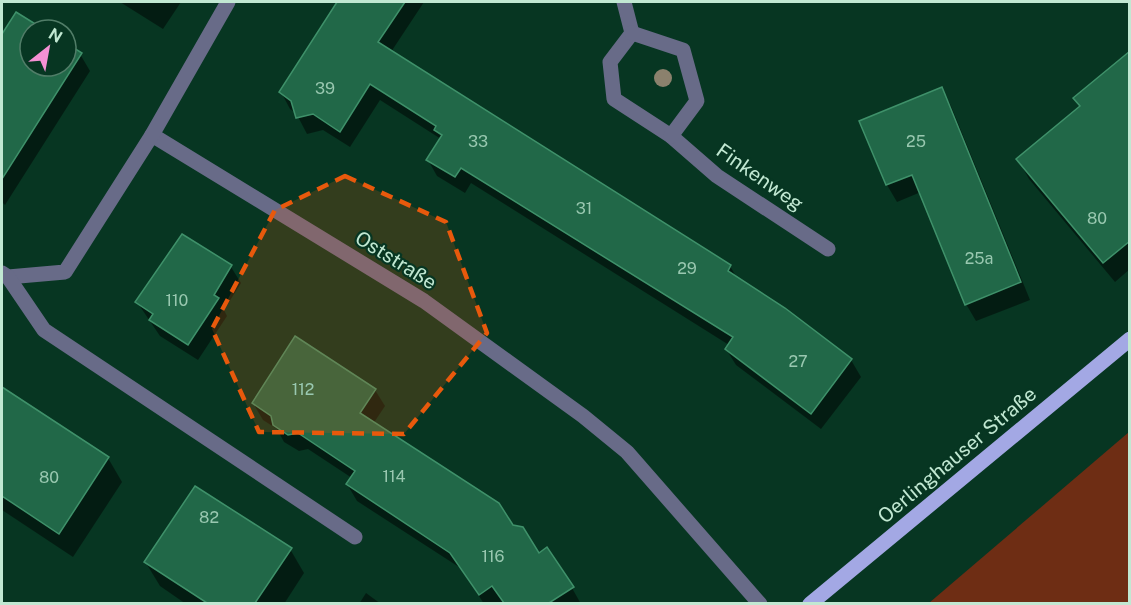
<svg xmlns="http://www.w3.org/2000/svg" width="1131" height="605" font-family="'Public Sans',sans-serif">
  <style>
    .green { fill: #6e2d14 }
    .shadow { fill: #0007 }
    .building { fill: #216848; stroke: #3f916a; stroke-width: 1.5 }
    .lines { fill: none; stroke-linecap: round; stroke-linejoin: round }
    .minor { stroke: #686b88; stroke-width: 15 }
    .major { stroke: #a3a8e4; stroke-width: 15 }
    .tree { fill: #8b816d }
    .marked { fill: #e8590c; fill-opacity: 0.2; stroke: #e8590c; stroke-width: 4.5; stroke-dasharray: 12 8; stroke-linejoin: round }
    .labels { text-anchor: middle; stroke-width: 4.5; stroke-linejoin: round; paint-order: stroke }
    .number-label { font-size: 16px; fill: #99c8b0 }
    .street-label { font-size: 20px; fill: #c1e8d2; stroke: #073622 }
  </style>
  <rect width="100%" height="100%" fill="#073622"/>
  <path class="green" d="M1129,432V603H929Z"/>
  <g class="shadow">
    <path d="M120,2H181L163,29Z"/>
    <path d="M337,2H424L391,52L730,266L738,280L784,309L851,360L861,377L821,429L736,365L726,349L729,345L471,183L465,193L437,176L428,160L441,139L380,100L350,147L323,130L307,134L296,113L290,109L281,92L353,73Z"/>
    <path d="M16,14L42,30H30V66H66V45L80,54L90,71L5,205L2,202V36Z"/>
    <path d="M1130,53V269L1115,282L1029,179L1018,159L1081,108L1075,98Z"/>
    <path d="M941,89L951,106L1030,300L976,321L966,304L921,192L897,202L887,185L861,122Z"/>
    <path d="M182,236L231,267L241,283L224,310L227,316L198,360L160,336L137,302Z"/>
    <path d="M375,390L385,406L373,424L513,526L538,555L572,588L581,604H504L503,602L484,604L462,569L357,501L347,484L352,478L308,449L299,451L284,442L277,429L263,420L253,403Z"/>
    <path d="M13,396L108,458L122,482L73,557L2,510V413Z"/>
    <path d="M290,549L304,573L284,604H186L160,586L146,563Z"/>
    <path d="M366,593L381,604H359Z"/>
  </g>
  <g class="building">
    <path d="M337,2H405L378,42L731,265L728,271L785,308L852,359L811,414L725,349L733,337L461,168L455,177L426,160L442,135L434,130L436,126L370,84L340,132L313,114L296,118L291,101L279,92Z"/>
    <path d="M16,12L45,30H30V66H66V43L82,53L2,179V34Z"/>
    <path d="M1130,51V241L1103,263L1016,159L1080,106L1073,98Z"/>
    <path d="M942,87L1021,282L965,305L912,175L886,185L859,121Z"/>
    <path d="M182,234L232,265L214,295L219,298L188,345L149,320L153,314L135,302Z"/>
    <path d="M295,336L376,389L360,413L499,503L513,525L523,527L539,553L547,547L574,587L549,603H504L492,586L479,595L450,553L346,484L355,471L298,433L288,435L273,425L271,416L252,403Z"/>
    <path d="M2,387L109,457L59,534L2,496Z"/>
    <path d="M195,486L292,548L255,603H207L144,562Z"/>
  </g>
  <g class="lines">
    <g class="minor">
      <path d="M624,2L632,33L610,62L614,99L671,136L717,176L828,249"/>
      <path d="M632,33L683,50L697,101L671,136"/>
      <path d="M152,135L424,301L583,416L627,452L760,604"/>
      <path d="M2,273L8,277L65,272L152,135L228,2"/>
      <path d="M8,277L44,330L355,537"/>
    </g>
    <path class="major" d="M810,604L1130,339"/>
  </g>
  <circle class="tree" cx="663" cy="78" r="9"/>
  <path class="marked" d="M345,176L446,222L487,333L404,434L259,432L212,329L275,210Z"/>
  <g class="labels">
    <g class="number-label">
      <text x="325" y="94">39</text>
      <text x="478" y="147">33</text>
      <text x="916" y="147">25</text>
      <text x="584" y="214">31</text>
      <text x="1097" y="224">80</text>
      <text x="979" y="264">25a</text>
      <text x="687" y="274">29</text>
      <text x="177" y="306">110</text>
      <text x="798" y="367">27</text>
      <text x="303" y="395">112</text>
      <text x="394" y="482">114</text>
      <text x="49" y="483">80</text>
      <text x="209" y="523">82</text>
      <text x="493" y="562">116</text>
    </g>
    <g class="street-label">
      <text transform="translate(760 177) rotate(35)" y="7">Finkenweg</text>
      <text transform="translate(396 260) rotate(32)" y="7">Oststraße</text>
      <text transform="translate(957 455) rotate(-40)" y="7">Oerlinghauser Straße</text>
    </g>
  </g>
  <rect width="1131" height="605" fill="none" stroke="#c1e8d2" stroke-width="6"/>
  <g transform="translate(48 48) rotate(31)"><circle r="28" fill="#073622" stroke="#517d68" stroke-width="1.5"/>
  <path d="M0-4.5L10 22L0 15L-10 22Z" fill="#f491d4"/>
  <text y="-9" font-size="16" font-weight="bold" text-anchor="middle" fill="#c1e8d2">N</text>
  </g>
</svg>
